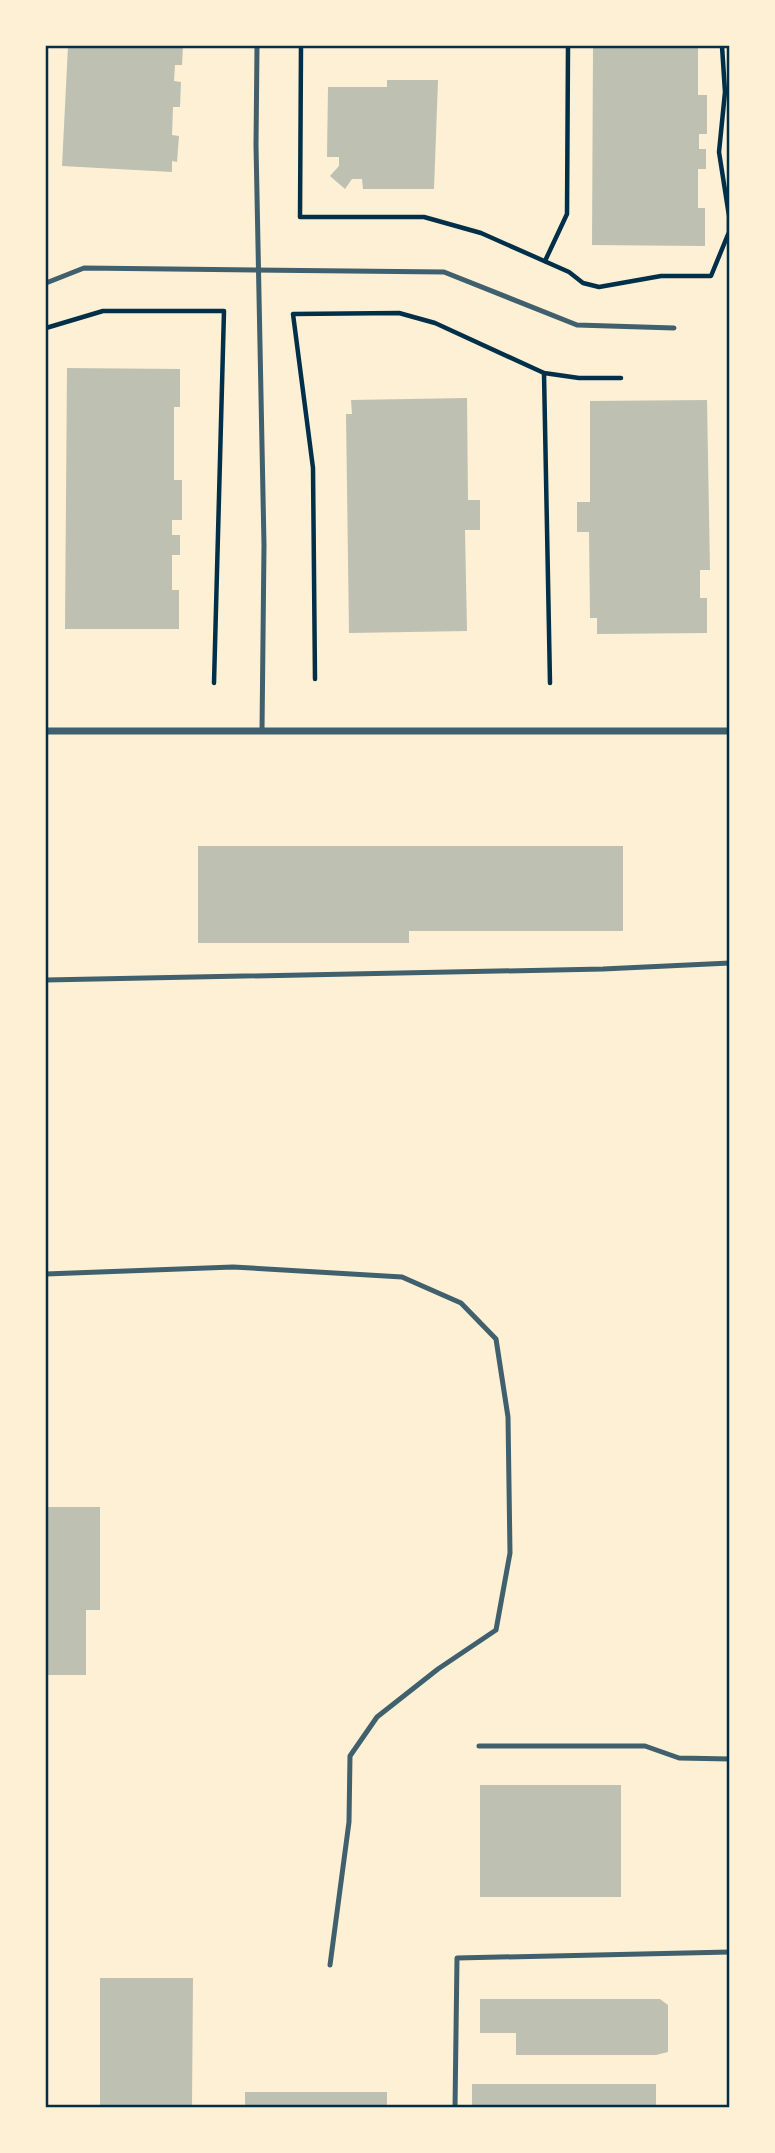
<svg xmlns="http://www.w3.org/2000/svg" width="775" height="2153" font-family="'Space Grotesk',sans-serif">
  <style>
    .building { fill: #bec0b2 }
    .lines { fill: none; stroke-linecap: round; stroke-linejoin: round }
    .path { stroke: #003049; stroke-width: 4.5 }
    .service { stroke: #3f606c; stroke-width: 5 }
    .minor { stroke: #3f606c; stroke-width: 7 }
    .neatline { fill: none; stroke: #003049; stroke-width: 2.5 }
  </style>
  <rect width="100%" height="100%" fill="#fdf0d5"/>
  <g class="building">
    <path d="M68,46H183L182,65H175L174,81L181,82L180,107H173L172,135L179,136L177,162L172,161V172L62,166Z"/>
    <path d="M593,46H698V95H707V134H699V149H706V169H698V208H705V246L592,245Z"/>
    <path d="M387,80H438L434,189H363L362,179H352L345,189L330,176L339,166V157H327L328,87H387Z"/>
    <path d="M67,368L180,369V407H174V480H182V520H172V535H180V555H172V590H179V629H65Z"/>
    <path d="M467,398L468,500H480V530H465L467,631L349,633L346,414H352L351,400Z"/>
    <path d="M707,400L710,570H700V598H707V633L597,634V618H590L589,532H577V502H590V401Z"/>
    <path d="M198,846H623V931H409V943H198Z"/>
    <path d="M46,1507H100V1610H86V1675H46Z"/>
    <rect x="480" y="1785" width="141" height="112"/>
    <path d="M100,1978H193L192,2108H100Z"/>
    <path d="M480,1999H660L668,2005V2052L656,2055H516V2033H480Z"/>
    <rect x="472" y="2084" width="184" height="24"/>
    <rect x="245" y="2092" width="142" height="16"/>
  </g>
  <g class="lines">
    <g class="path">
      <path d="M301,46L300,217H424L481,233L569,272L583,283L599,287L661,276H711L729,232V216L719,152L725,92L722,46"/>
      <path d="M545,261L567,214L568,46"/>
      <path d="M46,328L103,311H224L214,683"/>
      <path d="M544,373L550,683"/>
      <path d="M315,679L313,468L293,314L399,313L435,323L544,373L579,378H621"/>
    </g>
    <g class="service">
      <path d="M257,46L256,145L264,545L262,731"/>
      <path d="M46,283L84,268L444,272L577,325L674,328"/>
      <path d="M46,980L603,969L730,963"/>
      <path d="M46,1274L233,1267L402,1277L461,1303L496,1339L508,1417L510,1553L496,1630L438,1669L377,1717L350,1756L349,1822L330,1965"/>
      <path d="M479,1746H645L679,1758L730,1759"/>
      <path d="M455,2108L457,1958L730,1952"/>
    </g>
    <path class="minor" d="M46,731H730"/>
  </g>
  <rect width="775" height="2153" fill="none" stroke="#fdf0d5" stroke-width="94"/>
  <rect x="47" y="47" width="681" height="2059" class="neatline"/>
</svg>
